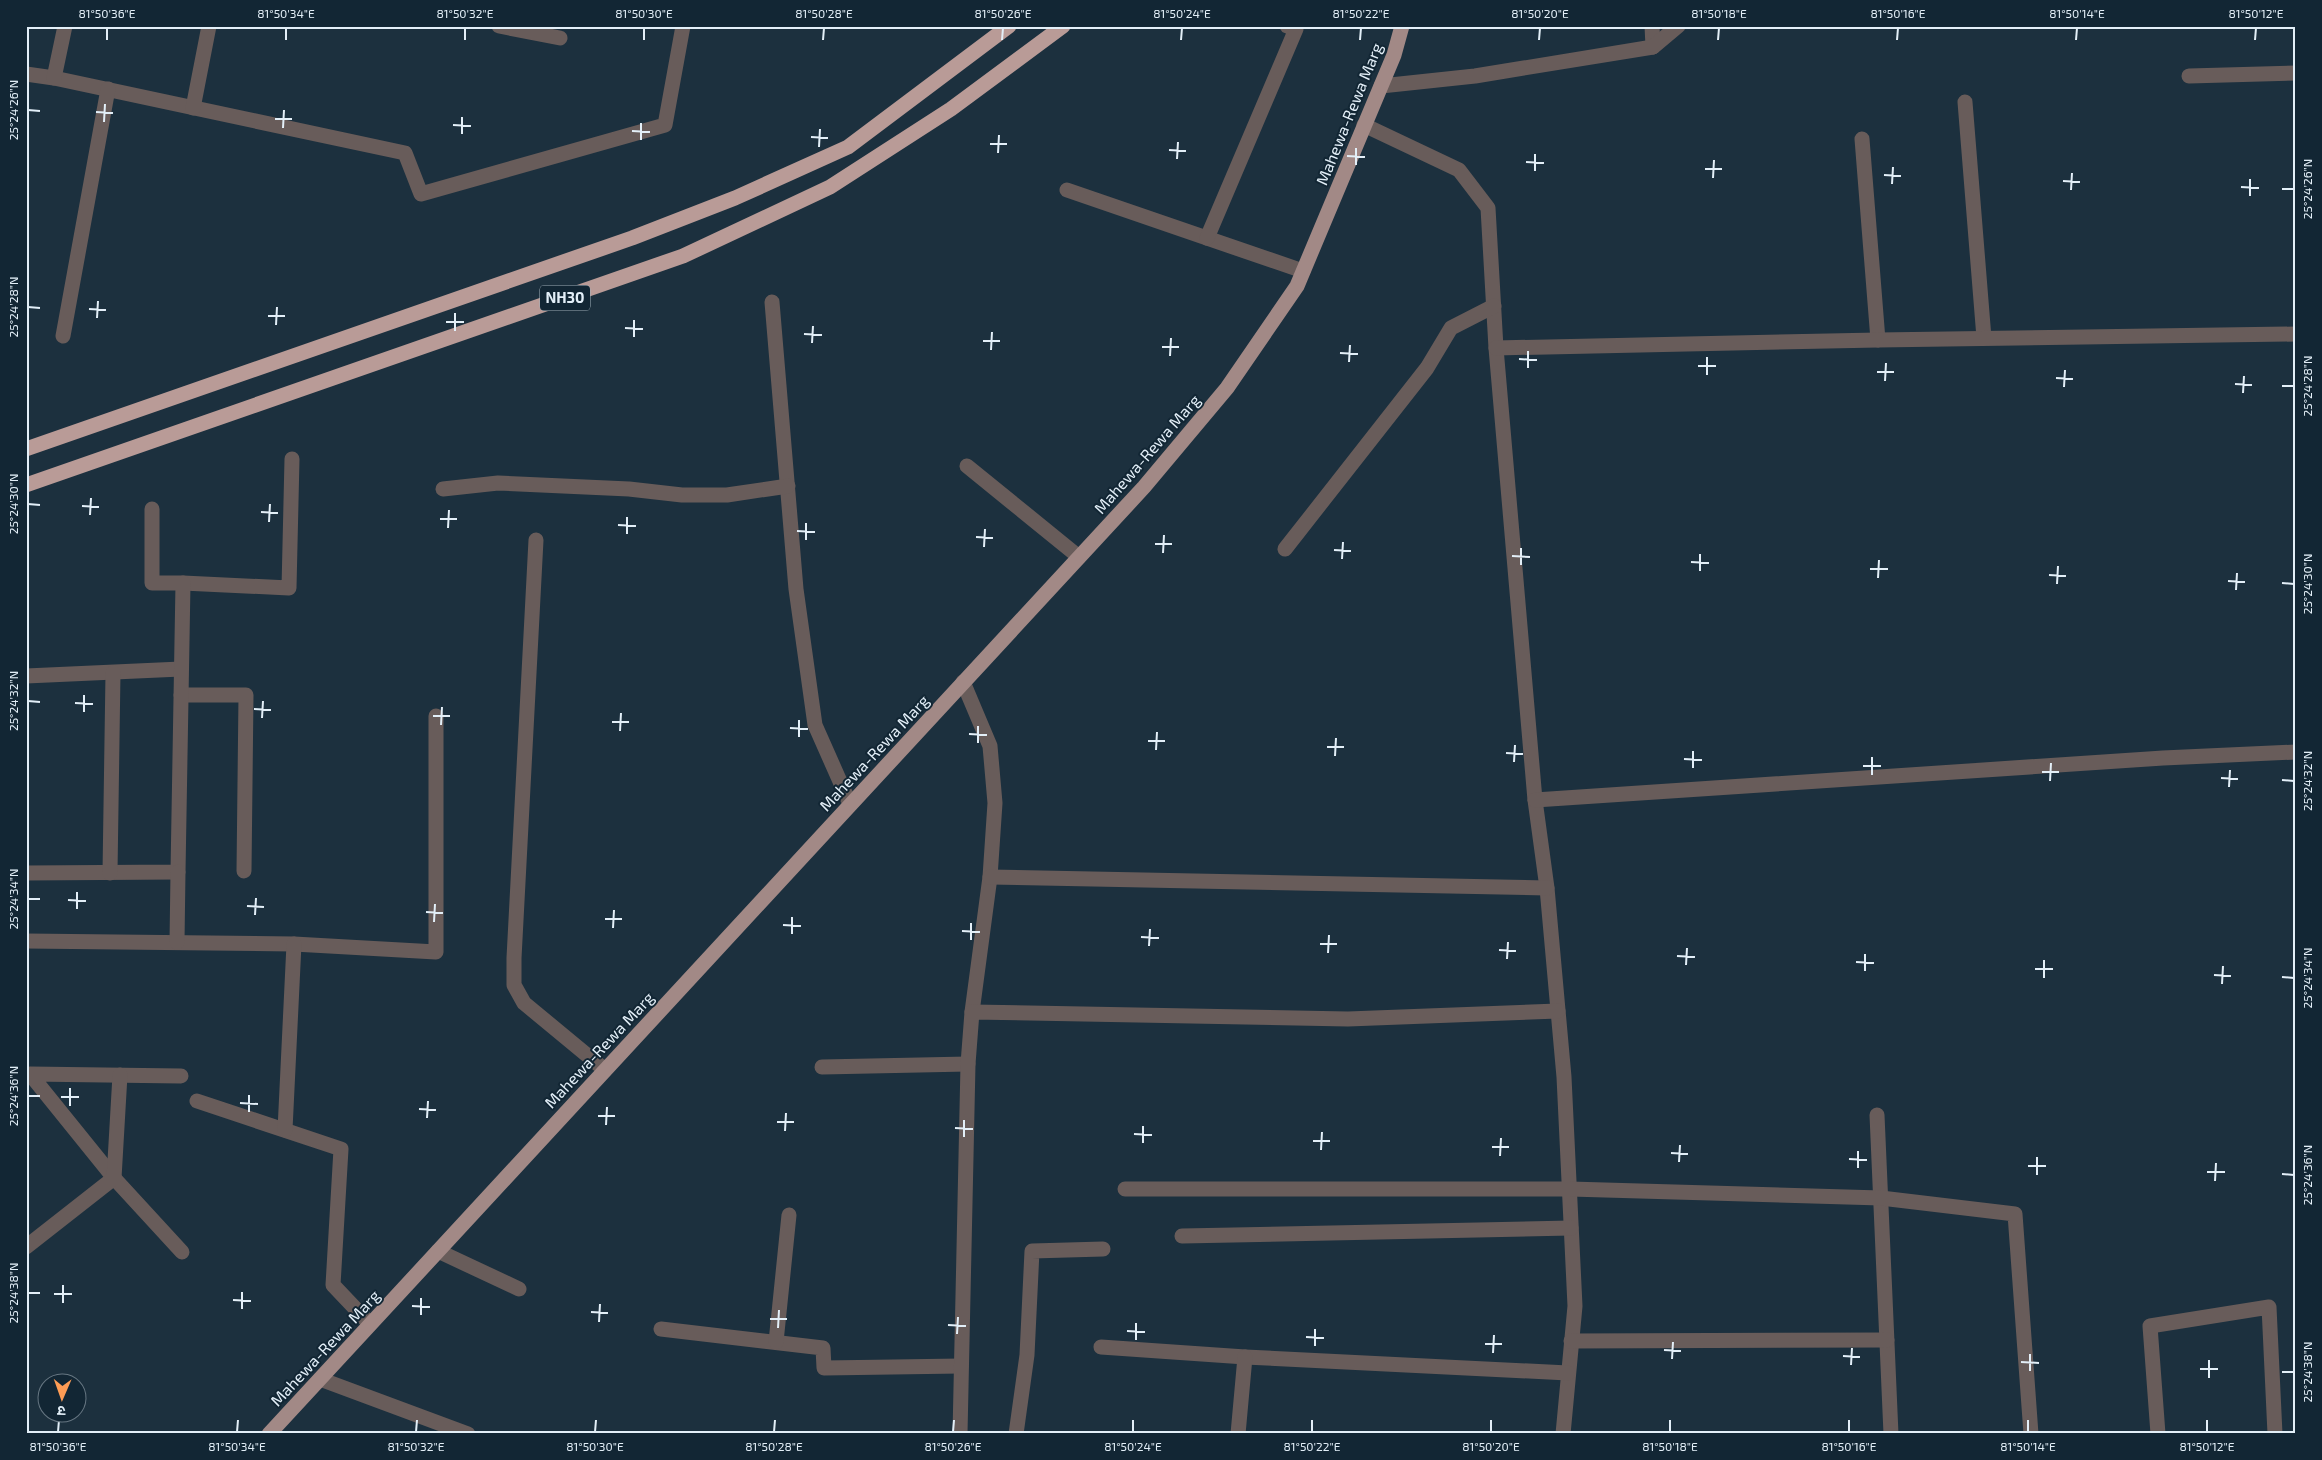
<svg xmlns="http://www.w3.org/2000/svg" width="2322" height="1460" font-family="'Exo 2','Noto Sans Devanagari',sans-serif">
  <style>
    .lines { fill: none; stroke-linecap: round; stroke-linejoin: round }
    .minor { stroke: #685c5a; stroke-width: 15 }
    .major { stroke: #a28986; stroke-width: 15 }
    .highway { stroke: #b99b97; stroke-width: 15 }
    .ticks { fill: none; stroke: #e3eff8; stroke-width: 2 }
    .labels { text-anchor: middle; stroke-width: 4; stroke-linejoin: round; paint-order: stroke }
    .shield { fill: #122634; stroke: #a4b3bd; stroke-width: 1 }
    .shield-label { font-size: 15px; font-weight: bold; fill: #e3eff8 }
    .street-label { font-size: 16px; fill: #e3eff8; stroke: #122634 }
    .neatline { fill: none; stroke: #e3eff8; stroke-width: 2 }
    .ticks-label { font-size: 12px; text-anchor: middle; fill: #e3eff8 }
  </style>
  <rect width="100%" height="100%" fill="#1c303e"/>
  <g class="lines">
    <g class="minor">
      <path d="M499,26L560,38"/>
      <path d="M1652,26L1653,47"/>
      <path d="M26,74L54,78L405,153L421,194L665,125L683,26"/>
      <path d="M2189,76L2296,73"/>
      <path d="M54,78L65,26"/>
      <path d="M1381,86L1475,76L1653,47L1678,26"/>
      <path d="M1965,102L1984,338"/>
      <path d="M193,108L209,26"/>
      <path d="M1364,125L1459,170L1488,208L1496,348L1535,800L1547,888L1564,1077L1575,1306L1563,1434"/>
      <path d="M1862,139L1878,340"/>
      <path d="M1067,190L1303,271"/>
      <path d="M1207,238L1296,29L1287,26"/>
      <path d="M772,302L796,589L815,725L850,804"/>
      <path d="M63,336L108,89"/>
      <path d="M1496,348L1878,340L2296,334"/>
      <path d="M967,466L1079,557"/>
      <path d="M443,489L498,483L629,489L682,495H727L788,486"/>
      <path d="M536,540L514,958V985L524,1003L605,1070"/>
      <path d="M1285,549L1427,368L1451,328L1494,306"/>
      <path d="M183,583L289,588L292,459"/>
      <path d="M26,676L181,669"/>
      <path d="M963,682L990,746L995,803L990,877L972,1012"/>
      <path d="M181,695H246L244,871"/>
      <path d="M1535,800L2163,758L2296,752"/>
      <path d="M26,873L178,872L183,583H152V509"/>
      <path d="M110,873L113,673"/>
      <path d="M990,877L1547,888"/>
      <path d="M26,941L294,944L436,952V716"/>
      <path d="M177,942L178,872"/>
      <path d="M822,1067L968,1064"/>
      <path d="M181,1076L30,1074L114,1178L182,1252"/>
      <path d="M197,1101L341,1149L333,1285L370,1324"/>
      <path d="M1877,1115L1891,1434"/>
      <path d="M285,1130L294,944"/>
      <path d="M1125,1189H1570L1881,1198L2015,1214L2031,1434"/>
      <path d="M1182,1236L1571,1228"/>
      <path d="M26,1247L114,1178L120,1075"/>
      <path d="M438,1251L519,1289"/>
      <path d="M661,1329L823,1348L824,1368L961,1366"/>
      <path d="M1571,1341L1887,1340"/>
      <path d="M776,1342L789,1215"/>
      <path d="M1101,1347L1245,1357L1568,1373"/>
      <path d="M320,1379L468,1434"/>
      <path d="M960,1434L968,1064L972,1012L1348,1019L1558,1011"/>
      <path d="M1016,1434L1027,1355L1032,1251L1103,1249"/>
      <path d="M1238,1434L1245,1357"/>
      <path d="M2158,1434L2150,1326L2269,1307L2275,1434"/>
    </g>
    <path class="major" d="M269,1434L1144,487L1227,388L1297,286L1394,55L1402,26"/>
    <g class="highway">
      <path d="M26,449L632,238L735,198L848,147L1009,26"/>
      <path d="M26,485L683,256L830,187L951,109L1063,26"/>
    </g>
  </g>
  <path class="ticks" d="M107,40V28M286,40V28M465,40V28M644,40V28M823,40L824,28M1002,40L1003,28M1181,40L1182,28M1360,40L1361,28M1539,40L1540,28M1718,40L1719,28M1897,40L1898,28M2076,40L2077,28M2255,40L2256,28M28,110L40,111M96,112L113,113M275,119H292M104,122L105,104M453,125L471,126M283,128L284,110M632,131L650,132M462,134V117M811,137L828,138M641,140V123M990,144H1007M819,147L820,129M1169,150L1186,151M998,153L999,135M1347,156L1365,157M1177,159L1178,142M1526,162L1544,163M1356,165V148M1705,169H1722M1535,171V154M1884,175L1901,176M1713,178L1714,160M2063,181L2080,182M1892,184L1893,167M2241,187L2259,188M2282,189H2294M2071,190L2072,173M2250,196V179M28,307L40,308M89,309L106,310M268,316H285M97,318L98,301M446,322H464M276,325L277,307M625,328L643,329M455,331V313M804,334L822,335M634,337V320M983,341H1000M812,343L813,326M1162,347H1179M991,350L992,332M1340,353L1358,354M1170,356L1171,338M1519,359L1537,360M1349,362L1350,345M1698,366H1716M1528,368V351M1877,372H1894M1707,375V357M2056,378L2073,379M1885,381L1886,363M2235,384L2252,385M2282,386H2294M2064,387L2065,370M2243,393L2244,376M28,504L40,505M82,506L99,507M261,512L278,513M90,515L91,498M440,519H457M269,522L270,504M618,525L636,526M448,528L449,510M797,531L815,532M627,534V517M976,537L993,538M806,540V523M1155,544H1172M984,547L985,529M1334,550L1351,551M1163,553L1164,535M1512,556L1530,557M1342,559L1343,542M1691,562L1709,563M1521,565V548M1870,569H1888M1700,571V554M2049,575L2066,576M1878,578L1879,560M2228,581L2245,582M2282,583L2294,584M2057,584L2058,566M2236,590L2237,573M28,701L40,702M75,703L93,704M254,709L271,710M84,712V695M433,716H450M262,718L263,701M612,722H629M441,725L442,707M790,728L808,729M620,731L621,713M969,734L987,735M799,737V720M1148,741H1165M978,743V726M1327,747H1344M1156,750L1157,732M1506,753L1523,754M1335,756L1336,738M1684,759L1702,760M1514,762L1515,745M1863,766H1881M1693,768V751M2042,772H2059M1872,775V757M2221,778L2238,779M2282,780L2294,781M2050,781L2051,763M2229,787L2230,770M28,899H40M68,900L86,901M247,906L264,907M77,909V892M426,912L443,913M255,915L256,898M605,919H622M434,922L435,904M783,925L801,926M613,928L614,910M962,931L980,932M792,934V917M1141,937L1159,938M971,940V923M1320,944H1337M1149,946L1150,929M1499,950L1516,951M1328,953L1329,935M1677,956L1695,957M1507,959L1508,942M1856,962L1874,963M1686,965L1687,948M2035,969H2053M1865,971V954M2214,975L2231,976M2282,977L2294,978M2044,978V960M2222,984L2223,966M28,1096H40M61,1097H79M240,1103L258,1104M70,1106V1088M419,1109L436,1110M249,1112V1095M598,1116H615M427,1118L428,1101M777,1122H794M606,1125L607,1107M955,1128L973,1129M785,1131L786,1113M1134,1134L1152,1135M964,1137V1120M1313,1141H1330M1143,1143V1126M1492,1147H1509M1321,1150L1322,1132M1671,1153L1688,1154M1500,1156L1501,1138M1849,1159L1867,1160M1679,1162L1680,1145M2028,1166H2046M1858,1168V1151M2207,1172H2225M2282,1174L2294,1175M2037,1175V1157M2215,1181L2216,1163M28,1293H40M54,1294H72M233,1300L251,1301M63,1303V1285M412,1306L430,1307M242,1309V1292M591,1312L608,1313M421,1315V1298M770,1319H787M599,1322L600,1304M948,1325L966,1326M778,1328L779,1310M1127,1331L1145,1332M957,1334L958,1317M1306,1337L1324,1338M1136,1340V1323M1485,1344H1502M1315,1346V1329M1664,1350L1681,1351M1493,1353L1494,1335M1843,1356L1860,1357M1672,1359L1673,1342M2021,1362L2039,1363M1851,1365L1852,1348M2200,1369H2218M2030,1371V1354M2282,1372H2294M2209,1378V1360M58,1432L59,1420M237,1432L238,1420M416,1432L417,1420M595,1432L596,1420M774,1432L775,1420M953,1432L954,1420M1133,1432V1420M1312,1432V1420M1491,1432V1420M1670,1432V1420M1849,1432V1420M2028,1432V1420M2207,1432V1420"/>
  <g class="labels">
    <rect class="shield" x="540" y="285.5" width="50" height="25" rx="4"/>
    <g class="shield-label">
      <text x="565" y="303">NH30</text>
    </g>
    <g class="street-label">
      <text transform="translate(1349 114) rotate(-68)" y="6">Mahewa-Rewa Marg</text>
      <text transform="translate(1147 454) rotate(-49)" y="6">Mahewa-Rewa Marg</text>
      <text transform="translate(874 753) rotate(-47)" y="6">Mahewa-Rewa Marg</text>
      <text transform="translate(599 1050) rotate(-47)" y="6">Mahewa-Rewa Marg</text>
      <text transform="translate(325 1348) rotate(-47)" y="6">Mahewa-Rewa Marg</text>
    </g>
  </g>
  <rect width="2322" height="1460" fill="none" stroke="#122634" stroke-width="55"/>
  <g transform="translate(62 1398) rotate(182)"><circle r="24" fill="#122634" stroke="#667682"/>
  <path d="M0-4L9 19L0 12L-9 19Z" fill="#fd9c55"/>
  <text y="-8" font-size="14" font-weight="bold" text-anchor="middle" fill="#e3eff8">उ</text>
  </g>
  <rect x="28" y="28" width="2266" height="1404" class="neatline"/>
  <g class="ticks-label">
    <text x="107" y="18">81°50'36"E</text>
    <text x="286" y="18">81°50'34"E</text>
    <text x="465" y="18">81°50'32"E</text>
    <text x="644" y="18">81°50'30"E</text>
    <text x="824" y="18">81°50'28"E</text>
    <text x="1003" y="18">81°50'26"E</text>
    <text x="1182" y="18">81°50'24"E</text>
    <text x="1361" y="18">81°50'22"E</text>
    <text x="1540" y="18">81°50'20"E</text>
    <text x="1719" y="18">81°50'18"E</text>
    <text x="1898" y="18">81°50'16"E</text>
    <text x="2077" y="18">81°50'14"E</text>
    <text x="2256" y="18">81°50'12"E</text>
    <text transform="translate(14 110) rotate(-90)" y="4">25°24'26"N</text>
    <text transform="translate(2308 189) rotate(-90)" y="4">25°24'26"N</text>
    <text transform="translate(14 307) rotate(-90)" y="4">25°24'28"N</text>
    <text transform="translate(2308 386) rotate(-90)" y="4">25°24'28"N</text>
    <text transform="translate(14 504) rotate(-90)" y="4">25°24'30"N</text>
    <text transform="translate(2308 584) rotate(-90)" y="4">25°24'30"N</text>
    <text transform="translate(14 701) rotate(-90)" y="4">25°24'32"N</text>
    <text transform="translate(2308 781) rotate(-90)" y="4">25°24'32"N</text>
    <text transform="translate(14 899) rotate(-90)" y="4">25°24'34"N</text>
    <text transform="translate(2308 978) rotate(-90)" y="4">25°24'34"N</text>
    <text transform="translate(14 1096) rotate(-90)" y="4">25°24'36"N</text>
    <text transform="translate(2308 1175) rotate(-90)" y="4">25°24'36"N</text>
    <text transform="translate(14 1293) rotate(-90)" y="4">25°24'38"N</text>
    <text transform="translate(2308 1372) rotate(-90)" y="4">25°24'38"N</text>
    <text x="58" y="1451">81°50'36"E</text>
    <text x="237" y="1451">81°50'34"E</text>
    <text x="416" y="1451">81°50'32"E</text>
    <text x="595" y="1451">81°50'30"E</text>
    <text x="774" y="1451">81°50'28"E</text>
    <text x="953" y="1451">81°50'26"E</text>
    <text x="1133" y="1451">81°50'24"E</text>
    <text x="1312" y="1451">81°50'22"E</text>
    <text x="1491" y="1451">81°50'20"E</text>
    <text x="1670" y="1451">81°50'18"E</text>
    <text x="1849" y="1451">81°50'16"E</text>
    <text x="2028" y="1451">81°50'14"E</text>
    <text x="2207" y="1451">81°50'12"E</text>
  </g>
</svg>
